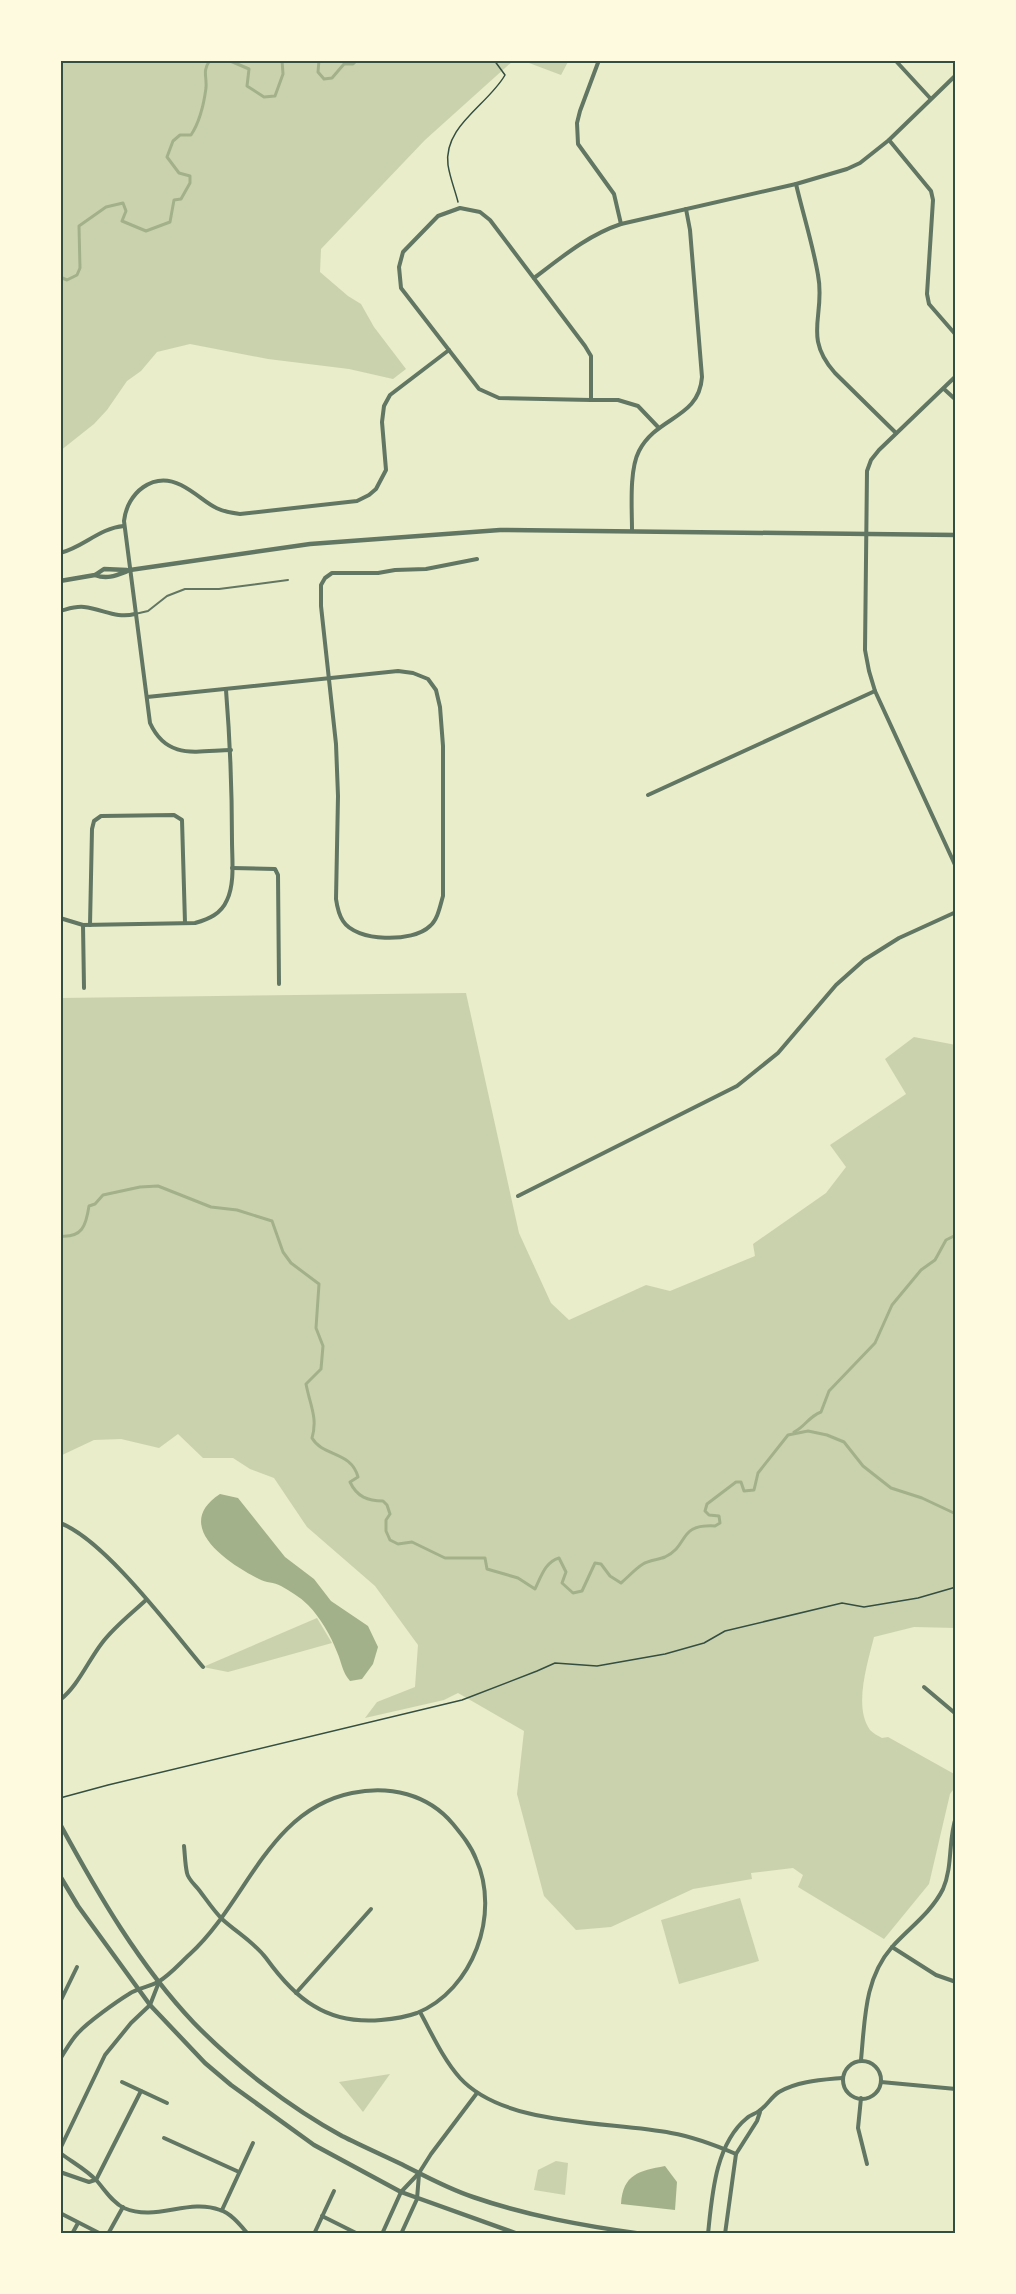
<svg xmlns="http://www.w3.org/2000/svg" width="1016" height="2294" font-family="Overpass,sans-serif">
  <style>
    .green { fill: #cad2ad }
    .water { fill: #a3b18a }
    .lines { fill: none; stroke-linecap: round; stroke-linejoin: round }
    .stream { stroke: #a3b18a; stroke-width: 3 }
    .path { stroke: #344e41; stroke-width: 1.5 }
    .service { stroke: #617663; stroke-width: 2 }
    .minor { stroke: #617663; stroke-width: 4 }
    .tertiary { stroke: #617663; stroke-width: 4.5 }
    .neatline { fill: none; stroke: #344e41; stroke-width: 2 }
  </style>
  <rect width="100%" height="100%" fill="#e9edc9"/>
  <g class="green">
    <path d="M60,60H514L425,140L321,249L320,272L348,296L361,304L374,327L406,369L393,379L349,369L268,359L190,344L157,352L141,371L127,381L107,410L94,424L60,451Z"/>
    <path d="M521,60H569L561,75Z"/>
    <path d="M466,993L519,1233L551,1303L569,1320L646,1285L670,1291L755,1256L753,1244L826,1193L846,1167L830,1145L906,1094L885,1059L914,1037L956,1045V1628L914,1627L874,1637C868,1662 853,1707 870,1730C873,1733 878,1736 882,1738L888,1737L956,1775V1786L950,1794L929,1884L884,1939L798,1887L803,1875L793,1868L751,1873L752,1879L693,1889L611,1927L576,1930L544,1896L517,1794L524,1731L458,1693L444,1700L365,1718L377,1702L415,1687L418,1645L375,1586L307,1527L274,1478L250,1469L233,1458H203L178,1434L159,1448L121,1439L94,1440L60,1456V998Z"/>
    <path d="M317,1618L332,1643L228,1672L203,1667Z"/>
    <path d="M740,1898L759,1961L679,1984L661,1920Z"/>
    <path d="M390,2074L363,2112L339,2082Z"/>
    <path d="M556,2161L568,2163L565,2195L534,2190L538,2170Z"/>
  </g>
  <g class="water">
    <path d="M220,1494L238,1498L285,1557L314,1579L331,1601L368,1626L378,1647L373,1664L362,1679L350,1681C342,1672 342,1663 337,1652C331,1636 320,1617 308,1605C300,1597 290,1591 281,1586C274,1582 266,1583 259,1579C229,1564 171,1526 220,1494Z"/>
    <path d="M665,2166L677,2182L675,2210L621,2204C623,2174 639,2171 665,2166Z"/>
  </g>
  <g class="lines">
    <g class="stream">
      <path d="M228,60L249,69L247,86L264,97L275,96L283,74L282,60"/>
      <path d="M319,60L318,72L324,79L332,78L344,64H353L357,60"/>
      <path d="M60,265V270"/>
      <path d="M60,277L67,280L77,275L80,268L79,226L106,207L123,203L126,211L122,221L146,231L170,222L174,200L181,199L190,183V176L179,173L167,157L173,141L180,135H191C199,123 204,103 206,88C207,75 202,72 210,60"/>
      <path d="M60,1236C82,1238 86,1226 89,1206L95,1204L103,1195L140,1187L158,1186L211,1207L237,1210L272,1221L283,1252L291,1263L319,1284L316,1328L323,1346L321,1369L306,1384C310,1405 318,1418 312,1438C323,1457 351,1451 358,1477L350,1482C357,1497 368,1501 383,1501L387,1505L390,1514L386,1520V1531L390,1540L398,1544L412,1542L445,1558H485L487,1569L518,1578L535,1589C541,1577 545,1562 559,1558L566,1572L562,1583L573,1593L582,1591L595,1563L601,1564L610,1576L621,1583C628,1577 635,1569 643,1564C649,1560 658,1560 665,1557C690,1545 677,1524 715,1526L720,1523L719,1516L709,1515L705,1511L707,1504L736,1482H741L744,1491L754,1490L758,1473L788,1435L808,1431L827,1435L844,1442L863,1466L891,1488L922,1498L956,1514"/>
      <path d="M794,1432C805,1427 808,1417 821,1412L829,1391L875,1343L892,1305L921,1270L935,1260L946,1240L956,1235"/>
    </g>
    <g class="path">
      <path d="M458,202C455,190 450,178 448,165C443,126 488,105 505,75L494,60"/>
      <path d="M60,1798L108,1785L462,1700L537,1671L555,1663L597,1666L665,1654L704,1643L725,1631L842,1603L864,1607L918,1598L956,1587"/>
    </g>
    <path class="service" d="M135,614L148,611L167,596L185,589H219L288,580"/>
    <g class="minor">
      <path d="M599,60L580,111L577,123L578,144L614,194L621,224"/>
      <path d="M895,60L930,98"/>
      <path d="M889,140L931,191L933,200L927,294L929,304L956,335"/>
      <path d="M796,184C803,214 813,245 818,275C826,315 802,336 835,373L896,433"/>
      <path d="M460,208L480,212L490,220L585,346L591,356V400L499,398L479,389L401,288L399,267L403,252L438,216Z"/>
      <path d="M534,278C562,257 588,235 621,224L796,184L847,169L860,163L889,140L956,75"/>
      <path d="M956,376L879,450L871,460L867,471L865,650L869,671L875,691L956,867"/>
      <path d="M944,389L956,400"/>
      <path d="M591,400H618L638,406L658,427"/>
      <path d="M632,530C632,509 629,470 639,451C657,416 699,419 702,377L690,230L686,209"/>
      <path d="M60,553C84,547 99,528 124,526"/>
      <path d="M60,611C68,609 75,606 84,607C103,609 116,619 135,614"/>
      <path d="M147,697L398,671L413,673L428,679L436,690L440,707L443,746V896C440,906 438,919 430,926C413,943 356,942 343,921C339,915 337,906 336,899L338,796L336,744L321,606V585L325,578L332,573H378L395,570L426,569L477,559"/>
      <path d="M231,750C196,751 167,760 150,723L124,521C127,493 153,471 181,485C206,498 209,511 240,514L357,501L369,495L376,489L386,470L382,422L384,406L390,395L449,350"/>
      <path d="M648,795L875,691"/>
      <path d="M232,868L275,869L278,875L279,984"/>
      <path d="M60,918L83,925L195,923C209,919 221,914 227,900C235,883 232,859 232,841C232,790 230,740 226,690"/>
      <path d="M83,925L84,988"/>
      <path d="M90,925L92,829L94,821L101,816L174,815L182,820L185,923"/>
      <path d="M518,1196L737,1086L778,1053L836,985L864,960L899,938L956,912"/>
      <path d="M60,1523C104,1539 171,1629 203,1667"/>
      <path d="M924,1687L956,1714"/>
      <path d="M60,1700C78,1686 88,1661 102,1643C114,1627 131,1614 146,1600"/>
      <path d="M892,1947L936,1975L956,1982"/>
      <path d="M296,1993L371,1909"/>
      <path d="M60,2002L77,1967"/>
      <path d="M420,2012C432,2034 443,2059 460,2078C505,2127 609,2121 671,2133C694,2137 715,2145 736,2154"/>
      <path d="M60,2059C66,2050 71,2040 78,2033C88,2022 116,2002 129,1994C138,1988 149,1987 158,1982C170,1975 180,1963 190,1954C247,1902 268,1810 352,1793C389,1785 428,1794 453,1824C462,1835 471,1846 476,1859C501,1914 473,1990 417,2013C406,2017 393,2019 381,2020C357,2022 335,2019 314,2006C295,1995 279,1976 266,1958C254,1942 236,1932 222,1919C213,1910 206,1899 199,1890C195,1885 188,1879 187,1873C185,1864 185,1855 184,1846"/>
      <path d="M861,2060C865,2020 864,1979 892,1947C909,1928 931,1913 943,1889C953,1866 948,1840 956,1817"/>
      <circle cx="862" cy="2080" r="19"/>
      <path d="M122,2082L167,2103"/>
      <path d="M881,2082L956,2089"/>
      <path d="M861,2098L858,2128L867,2164"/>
      <path d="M164,2138L239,2172"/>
      <path d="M60,2149L105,2055L131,2023L150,2005L159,1982"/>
      <path d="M60,2153C72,2162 87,2170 97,2181C105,2190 112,2202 124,2208C156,2222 188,2198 220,2210C231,2213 241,2226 248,2234"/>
      <path d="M60,2172L89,2182L95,2180"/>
      <path d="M96,2180L141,2091"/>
      <path d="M222,2210L253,2143"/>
      <path d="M60,2213L101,2234"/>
      <path d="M322,2216L358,2234"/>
      <path d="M72,2234L78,2223"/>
      <path d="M108,2234L123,2207"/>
      <path d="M314,2234L334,2191"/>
      <path d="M382,2234L401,2192L419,2173L431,2154L477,2093"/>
      <path d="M401,2234L417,2199L419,2174"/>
      <path d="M708,2234C712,2196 715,2144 747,2118C750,2115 755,2114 759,2111C767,2106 771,2097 779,2092C798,2081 821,2080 842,2078"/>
      <path d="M725,2234L736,2154L757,2121L760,2112"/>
    </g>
    <g class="tertiary">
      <path d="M95,575C108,580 117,575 130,570L310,544L500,530L956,535"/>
      <path d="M60,581L95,575L104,569L127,570"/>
      <path d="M60,1824C98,1894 139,1965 194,2023C236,2066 289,2107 342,2136C360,2145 380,2154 399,2163C423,2175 448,2189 473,2197C528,2216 585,2226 642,2234"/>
      <path d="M60,1876L78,1906L150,2005L205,2063L231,2085L314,2145L401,2192L518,2234"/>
    </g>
  </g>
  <rect width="1016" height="2294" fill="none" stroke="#fefae0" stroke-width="123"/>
  <rect x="62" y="62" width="892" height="2170" class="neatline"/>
</svg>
